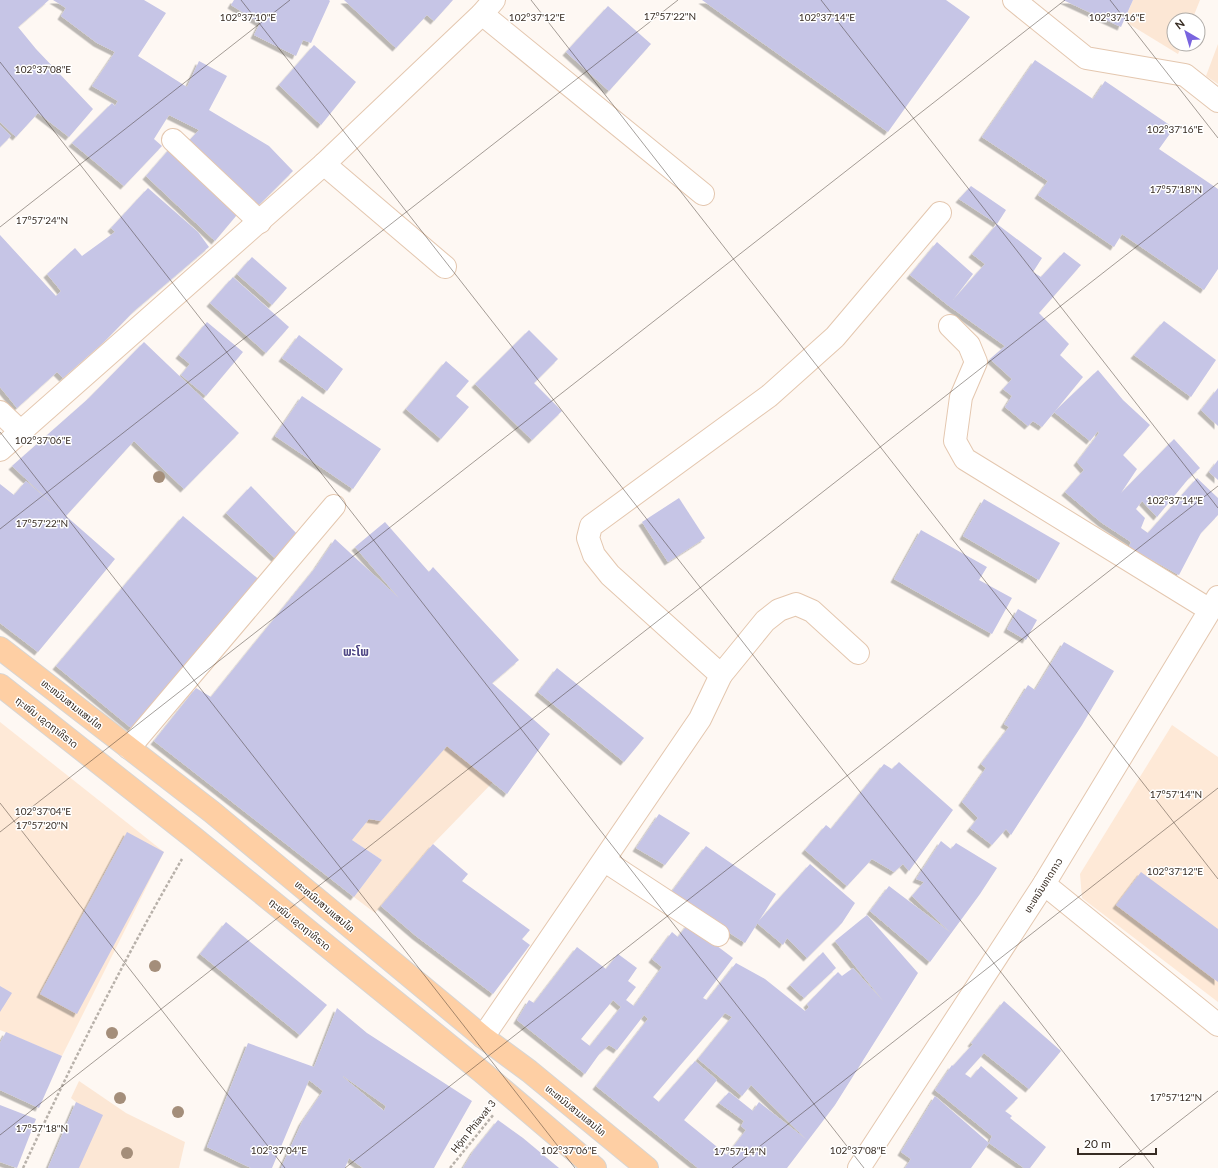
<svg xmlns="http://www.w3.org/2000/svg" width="1218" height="1168" font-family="Lato,'Noto Sans Lao',sans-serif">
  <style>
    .built { fill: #fee9d7 }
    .green { fill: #fce7d5 }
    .building { fill: #c6c5e6; fill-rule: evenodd; filter: url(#shadow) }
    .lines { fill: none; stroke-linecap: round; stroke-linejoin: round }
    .minor-casing { stroke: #e4c7af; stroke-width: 24 }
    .major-casing { stroke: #d7d5d3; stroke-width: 24 }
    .path { stroke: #b8b1aa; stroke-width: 2.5; stroke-dasharray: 3 2; stroke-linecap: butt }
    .minor { stroke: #fff; stroke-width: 22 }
    .major { stroke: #fecfa4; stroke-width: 22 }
    .tree { fill: #a48e7a }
    .ticks { fill: none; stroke: #372c23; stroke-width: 1; stroke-opacity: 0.45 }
    .labels { text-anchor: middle; stroke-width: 3; stroke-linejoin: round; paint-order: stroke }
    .street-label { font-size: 10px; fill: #372c23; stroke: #fff }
    .quarter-label { font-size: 12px; font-weight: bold; fill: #504886; stroke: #fff }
    .ticks-label { font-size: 10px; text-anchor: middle; fill: #372c23; stroke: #fff; stroke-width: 3; stroke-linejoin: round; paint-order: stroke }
  </style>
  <defs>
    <filter id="shadow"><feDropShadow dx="-3.5" dy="3.5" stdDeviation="0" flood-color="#0004"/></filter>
  </defs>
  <rect width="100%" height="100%" fill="#fef8f3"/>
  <g class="built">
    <path d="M0,722L164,852L62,1056L0,1030Z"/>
    <path d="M1172,725L1218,757V1002L1082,898L1080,874Z"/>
  </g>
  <g class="green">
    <path d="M1133,0H1200L1192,20H1174V44H1182L1178,54L1124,21Z"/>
    <path d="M1218,44V84L1206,76Z"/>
    <path d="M447,746L493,782L433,844L375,913L354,897L382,860L352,840L369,819L381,821Z"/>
    <path d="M79,1081L126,1113L185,1142L179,1168H79L76,1102L71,1098Z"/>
  </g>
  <g class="building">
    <path d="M0,0H49L18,27L36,49L93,109L69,137L38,113L16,137L0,122Z"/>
    <path d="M53,0H144L166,13L138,56L187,87L199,61L227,76L209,110L269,146L293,171L256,208L185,145L199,130L169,115L154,139L162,146L124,186L72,143L112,103L115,106L118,101L92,86L115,52L97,43L61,16L66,8Z"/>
    <path d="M234,0H329L330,1L311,43L303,40L296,56L254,35L260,23L231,5Z"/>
    <path d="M344,0H453L434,21L427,15L396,48Z"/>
    <path d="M702,0H946L970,17L888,132Z"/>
    <path d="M1063,0H1133L1121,27Z"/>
    <path d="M608,6L651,44L609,91L566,52Z"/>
    <path d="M314,45L356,82L321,125L279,85Z"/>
    <path d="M1035,60L1093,99L1105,81L1174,128L1159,149L1218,189V269L1204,290L1122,234L1114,247L1038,195L1048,181L982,137Z"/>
    <path d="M0,125L11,136L0,147Z"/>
    <path d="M173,145L241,210L215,241L146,176Z"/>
    <path d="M971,186L1006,210L997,224L1042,258L1033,272L1041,277L1064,252L1081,265L1039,313L1069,344L1060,355L1083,377L1042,427L1033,421L1028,426L1005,407L1012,396L1003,389L1012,379L990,359L1005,346L949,306L910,275L937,242L973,274L953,300L985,264L972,254L997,224L959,199Z"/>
    <path d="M148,188L198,232L209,247L134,311L104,342L63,378L57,372L17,408L0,387V235L56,296L61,291L47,274L75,248L82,256L115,232L111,228Z"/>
    <path d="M252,257L287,288L272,305L237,274Z"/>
    <path d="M233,277L289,327L266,353L210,303Z"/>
    <path d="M1164,321L1216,360L1191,397L1134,355Z"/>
    <path d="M207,322L243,352L206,396L181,375L190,364L179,355Z"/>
    <path d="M529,330L558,359L534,383L562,411L532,440L475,384Z"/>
    <path d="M299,335L343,369L327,391L282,358Z"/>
    <path d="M144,342L239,433L184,489L134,441L66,516L115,559L38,652L0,623V484L14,495L26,481L56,507L12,466L89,398Z"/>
    <path d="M446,361L469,381L456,396L469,407L441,439L406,409Z"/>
    <path d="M1098,370L1123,400L1150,425L1123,455L1137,469L1121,493L1174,439L1200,468L1189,478L1157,517L1142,501L1136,509L1145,518L1141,528L1148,533L1197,478L1218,498V515L1201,533L1179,575L1129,547L1131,542L1102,523L1065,492L1084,470L1077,462L1099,433L1098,431L1090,441L1054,412Z"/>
    <path d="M1218,388V426L1201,410Z"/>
    <path d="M302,396L381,449L353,489L275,436Z"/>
    <path d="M1218,460V480L1209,472Z"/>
    <path d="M251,486L300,537L277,560L226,513Z"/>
    <path d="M679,498L705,538L668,562L642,522Z"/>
    <path d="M984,499L1060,543L1039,580L963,536Z"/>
    <path d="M183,516L262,582L136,732L56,666Z"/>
    <path d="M385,522L429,572L433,567L519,660L492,683L550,734L507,794L447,746L381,821L369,819L352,840L382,860L354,897L154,741L196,688L211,697L316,567L335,539L399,598L355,547Z"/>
    <path d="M921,530L987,567L979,580L1012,598L992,634L894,579Z"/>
    <path d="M1018,609L1037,620L1026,640L1007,629Z"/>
    <path d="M1064,642L1114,671L1082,725L1011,835L1006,829L992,845L970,828L978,818L962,802L986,768L981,764L1009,727L1004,724L1028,685L1035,690Z"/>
    <path d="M557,668L644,738L624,762L538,692Z"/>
    <path d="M899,762L953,810L909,871L903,864L894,872L872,859L847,886L805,850L826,825L831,829L884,764L892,769Z"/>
    <path d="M659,814L690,833L665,865L636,848Z"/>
    <path d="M127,832L164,852L77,1014L40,994Z"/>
    <path d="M941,841L951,849L956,843L997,868L980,894L930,962L870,911L889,886L951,933L912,896L924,882L916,879Z"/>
    <path d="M433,844L468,874L462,881L530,930L522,939L530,945L493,994L416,936L381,906Z"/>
    <path d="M706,846L776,894L745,943L670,894Z"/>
    <path d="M810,864L855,903L842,923L807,958L787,938L783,945L757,923Z"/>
    <path d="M1141,872L1218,929V982L1116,905Z"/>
    <path d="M867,915L918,973L835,1105L787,1168H698L596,1086L648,1019L644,1015L617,1050L609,1045L600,1053L585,1074L517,1020L529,1000L534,1003L577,947L606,969L618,954L637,968L628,981L636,987L626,1000L634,1006L662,967L652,959L672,932L678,937L688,924L733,958L703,998L707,1000L736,963L765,979L805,1011L809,1007L807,1004L838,972L842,976L853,968L884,1002L835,941ZM613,1000L621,1007L590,1046L581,1039ZM725,1013L732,1017L698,1059L742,1096L751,1085L807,1140L759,1102L753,1111L729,1092L719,1103L744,1121L741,1126L746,1130L727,1155L684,1120L717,1080L695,1061L659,1102L653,1097Z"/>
    <path d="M226,922L327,1005L300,1035L200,954Z"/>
    <path d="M823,952L836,968L804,998L790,985Z"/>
    <path d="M0,986L12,993L0,1012Z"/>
    <path d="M1004,1001L1061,1051L1029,1089L984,1053L965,1074L971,1078L981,1066L1018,1098L1005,1111L1012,1116L1010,1118L1046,1147L1030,1168H1024L989,1143L992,1136L935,1090L952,1065L953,1066L973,1044L971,1043Z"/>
    <path d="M337,1008L367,1033L472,1101L434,1168H363L349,1158L345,1168H281L302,1122L323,1091L309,1080L272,1168H251L207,1147L248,1043L314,1067ZM343,1076L386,1106L384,1111L343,1077Z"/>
    <path d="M6,1032L62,1056L39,1108L0,1090V1043Z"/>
    <path d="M935,1096L989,1143L971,1168H905L911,1159L901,1152Z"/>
    <path d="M76,1102L103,1115L79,1168H48Z"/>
    <path d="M0,1105L36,1119L17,1168L0,1162Z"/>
    <path d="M498,1120L523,1138L559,1168H463L474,1150Z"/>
  </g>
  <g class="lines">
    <defs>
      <g id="minor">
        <path d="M1014,0L1086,58L1185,75L1218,101"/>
        <path d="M482,14L703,194"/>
        <path d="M173,140L260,222"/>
        <path d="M324,164L445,267"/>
        <path d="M950,326L969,345L976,362L961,397L955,441L965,459L1210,610"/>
        <path d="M0,412L21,432"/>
        <path d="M0,450L324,164L482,14L494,0"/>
        <path d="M721,675L765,621L779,610L796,604L812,611L858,653"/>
        <path d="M129,748L334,506"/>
        <path d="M605,861L718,935"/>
        <path d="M1044,884L1218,1025"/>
        <path d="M483,1037L700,719L721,675L610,575L594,555L588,538L591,526L769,396L835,337L940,213"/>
        <path d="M859,1168L1044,884L1218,597"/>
      </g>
      <g id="major">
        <path d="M0,648L212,812L483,1037L529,1071L647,1168"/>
        <path d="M0,685L194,838L482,1072L595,1168"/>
      </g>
    </defs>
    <use href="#minor" class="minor-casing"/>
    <use href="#major" class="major-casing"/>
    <g class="path">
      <path d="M23,1168C72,1063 124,959 182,859"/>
      <path d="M450,1168L494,1114"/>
    </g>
    <use href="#minor" class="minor"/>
    <use href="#major" class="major"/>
  </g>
  <g class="tree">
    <circle cx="159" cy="477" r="6"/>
    <circle cx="155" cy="966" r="6"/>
    <circle cx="112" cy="1033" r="6"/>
    <circle cx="120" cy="1098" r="6"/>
    <circle cx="178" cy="1112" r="6"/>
    <circle cx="127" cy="1153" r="6"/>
  </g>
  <path class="ticks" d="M241,0L1154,1168M531,0L1218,879M821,0L1218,508M1110,0L1218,138M0,62L864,1168M0,227L290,0M0,432L575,1168M0,529L678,0M0,803L285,1168M0,832L1065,0M0,1135L1218,183M345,1168L1218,486M732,1168L1218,788M1119,1168L1218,1091"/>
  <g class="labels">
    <g class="street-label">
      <text transform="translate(72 704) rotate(38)" y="4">ທະຫນົນສາມແສນໄທ</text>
      <text transform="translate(47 722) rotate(38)" y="4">ຖະໜົນ ເຊດຖາທິຣາດ</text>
      <text transform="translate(1043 885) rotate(-58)" y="4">ທະຫນົນທາດກາວ</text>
      <text transform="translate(325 906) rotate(40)" y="4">ທະຫນົນສາມແສນໄທ</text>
      <text transform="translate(300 924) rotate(39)" y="4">ຖະໜົນ ເຊດຖາທິຣາດ</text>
      <text transform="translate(576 1110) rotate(39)" y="4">ທະຫນົນສາມແສນໄທ</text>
      <text transform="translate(473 1126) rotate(-51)" y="4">Hǭm Phīavat 3</text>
    </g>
    <g class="quarter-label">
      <text x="356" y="656">ພະໂພ</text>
    </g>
  </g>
  <g class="ticks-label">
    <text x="670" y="20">17°57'22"N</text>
    <text x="248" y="21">102°37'10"E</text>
    <text x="537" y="21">102°37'12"E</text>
    <text x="827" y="21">102°37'14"E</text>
    <text x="1117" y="21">102°37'16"E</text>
    <text x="43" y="73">102°37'08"E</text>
    <text x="1175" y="133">102°37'16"E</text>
    <text x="1176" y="193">17°57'18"N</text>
    <text x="42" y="224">17°57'24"N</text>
    <text x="43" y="444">102°37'06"E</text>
    <text x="1175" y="504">102°37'14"E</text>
    <text x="42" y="527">17°57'22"N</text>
    <text x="1176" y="798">17°57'14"N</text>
    <text x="43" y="815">102°37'04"E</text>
    <text x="42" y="829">17°57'20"N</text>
    <text x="1175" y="875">102°37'12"E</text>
    <text x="1176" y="1101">17°57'12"N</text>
    <text x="42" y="1132">17°57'18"N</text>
    <text x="279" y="1154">102°37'04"E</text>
    <text x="569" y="1154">102°37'06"E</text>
    <text x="858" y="1154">102°37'08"E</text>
    <text x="740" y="1155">17°57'14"N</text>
  </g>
  <g transform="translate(1186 32) rotate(322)"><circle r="19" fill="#ffffff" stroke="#afaba7"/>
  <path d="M0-3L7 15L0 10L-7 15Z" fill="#7964df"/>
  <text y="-6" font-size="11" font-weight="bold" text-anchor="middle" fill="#372c23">N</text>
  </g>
  <path d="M1078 1148v6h78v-6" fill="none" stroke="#372c23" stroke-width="2"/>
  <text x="1084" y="1148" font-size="12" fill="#372c23" stroke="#ffffff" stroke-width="3" paint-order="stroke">20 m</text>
</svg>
